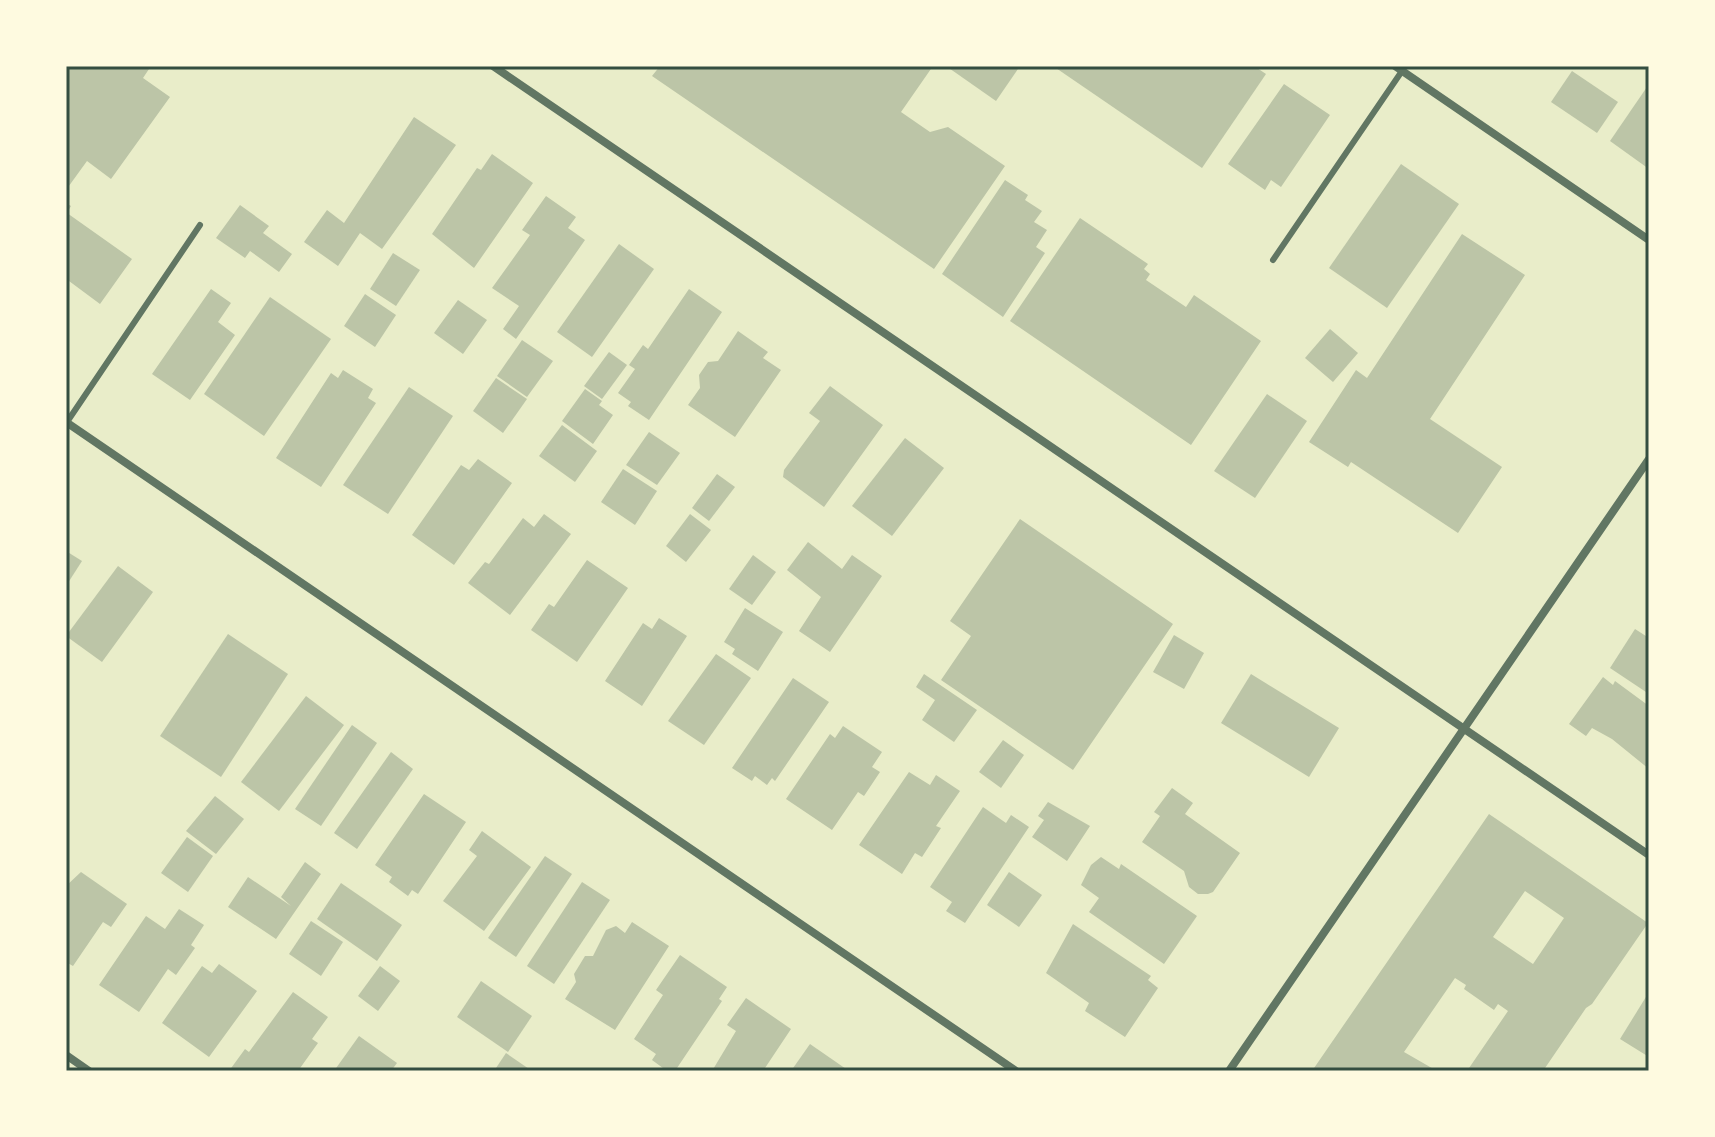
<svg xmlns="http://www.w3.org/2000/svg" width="1715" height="1137" font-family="'Alegreya Sans',sans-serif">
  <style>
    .building { fill: #bcc5a7; fill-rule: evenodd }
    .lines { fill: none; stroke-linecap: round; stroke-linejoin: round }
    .service { stroke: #617663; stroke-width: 6 }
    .minor { stroke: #617663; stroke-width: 8 }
    .neatline { fill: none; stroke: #344e41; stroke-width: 3 }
  </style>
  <rect width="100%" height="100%" fill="#e9edc9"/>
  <g class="building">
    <path d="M66,66H151L143,78L170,97L111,179L87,161L66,190Z"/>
    <path d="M660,66H933L901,112L930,132L948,127L1005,166L934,269L652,76Z"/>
    <path d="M946,66H1020L996,101Z"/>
    <path d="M1053,66H1254L1266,74L1202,168Z"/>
    <path d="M1572,71L1618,102L1597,133L1551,102Z"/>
    <path d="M1284,84L1330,115L1281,187L1271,180L1265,190L1228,164Z"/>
    <path d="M1649,84V169L1610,141Z"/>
    <path d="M414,117L456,145L382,249L360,233L338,266L304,242L327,210L344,223Z"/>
    <path d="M492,154L533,183L474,268L432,234L477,168L481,170Z"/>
    <path d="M1401,164L1459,204L1387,308L1329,268Z"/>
    <path d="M1005,180L1028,195L1025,200L1042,211L1034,222L1047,230L1036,247L1045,253L1003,317L942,274Z"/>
    <path d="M546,196L576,217L568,228L585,240L516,339L503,329L519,306L492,288L530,235L522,230Z"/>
    <path d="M66,203L71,206L67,213L132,259L100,304L69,281L66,285Z"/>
    <path d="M240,205L269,226L263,233L292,254L279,272L250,251L245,258L216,238Z"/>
    <path d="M1080,218L1148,264L1144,269L1150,274L1146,280L1186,307L1194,295L1261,341L1191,445L1010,321Z"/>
    <path d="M1462,234L1525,275L1430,419L1502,467L1458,533L1351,462L1348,467L1309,442L1356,370L1367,378Z"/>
    <path d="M619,244L654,269L592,357L557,332Z"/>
    <path d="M393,253L420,270L396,306L370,289Z"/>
    <path d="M211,289L231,303L218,322L235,335L190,400L152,374Z"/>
    <path d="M689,289L722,312L649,420L628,406L631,402L618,393L635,369L629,365L643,345L648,349Z"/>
    <path d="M365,294L396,315L375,347L344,326Z"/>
    <path d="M270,297L331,339L264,436L204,394Z"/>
    <path d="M458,300L487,320L463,354L434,333Z"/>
    <path d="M1330,329L1358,353L1333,382L1305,358Z"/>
    <path d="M738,331L768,352L763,358L781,370L735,437L688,405L700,388L699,375L708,362L718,361Z"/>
    <path d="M522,340L553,361L527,397L497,376Z"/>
    <path d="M609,352L627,365L602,399L584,386Z"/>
    <path d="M343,370L373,389L368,398L376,403L321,487L276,458L331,373L338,378Z"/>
    <path d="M496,378L527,399L503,433L473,411Z"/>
    <path d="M830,386L883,425L824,507L783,477L784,470L820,421L809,413Z"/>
    <path d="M409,387L453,416L388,514L343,485Z"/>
    <path d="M585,389L602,401L599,405L613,415L593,444L562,421Z"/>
    <path d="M1267,394L1307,421L1255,498L1214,471Z"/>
    <path d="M562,425L597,451L575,482L539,456Z"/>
    <path d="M649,432L680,453L657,485L626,465Z"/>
    <path d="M905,438L944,468L892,536L852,506Z"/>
    <path d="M478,459L512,483L454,565L412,535L461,465L469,470Z"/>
    <path d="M623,469L657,491L635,525L601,502Z"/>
    <path d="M717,474L735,487L709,521L692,508Z"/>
    <path d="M544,514L571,534L510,615L468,583L485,562L489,564L523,518L534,527Z"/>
    <path d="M690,514L711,530L686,562L666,546Z"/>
    <path d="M1020,519L1173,624L1073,770L941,680L971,636L950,621Z"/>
    <path d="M808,542L842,569L852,555L882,576L830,652L799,631L821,597L787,570Z"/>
    <path d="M66,551L82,561L66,586Z"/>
    <path d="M753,555L776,572L752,605L729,589Z"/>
    <path d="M587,560L628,588L577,662L531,630L549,604L554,607Z"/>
    <path d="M118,566L153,592L102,662L66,636Z"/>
    <path d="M745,608L783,632L758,671L732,654L735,649L724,642Z"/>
    <path d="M659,618L687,636L642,706L605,681L643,623L652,629Z"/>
    <path d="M1635,629L1649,638V694L1610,668Z"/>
    <path d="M228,634L288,674L221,777L160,736Z"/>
    <path d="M1174,635L1204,653L1184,689L1153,672Z"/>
    <path d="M716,654L751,678L704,745L668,721Z"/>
    <path d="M924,674L977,710L954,742L922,720L935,700L916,687Z"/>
    <path d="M1251,674L1339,728L1309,777L1221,723Z"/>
    <path d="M1603,677L1613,685L1615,681L1649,706V769L1612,739L1592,728L1586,736L1569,724Z"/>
    <path d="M793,678L829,702L775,781L772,778L767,785L755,776L752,781L732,768Z"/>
    <path d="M306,696L344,725L279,811L241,782Z"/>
    <path d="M352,725L377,743L321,826L295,809Z"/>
    <path d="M843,726L882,752L872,767L880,772L864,796L858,792L832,830L786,799L830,734L835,738Z"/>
    <path d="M1003,740L1024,755L1001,788L979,772Z"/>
    <path d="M391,752L413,769L357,849L334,833Z"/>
    <path d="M909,772L930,785L936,775L960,791L936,826L941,828L922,857L915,853L902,874L859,845Z"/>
    <path d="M1172,788L1193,803L1185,814L1240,853L1213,892L1208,894H1198L1189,887L1184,871L1142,842L1160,816L1154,812Z"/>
    <path d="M424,794L466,822L418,894L412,890L408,896L389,882L392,877L375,865Z"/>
    <path d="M215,796L244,819L216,854L186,831Z"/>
    <path d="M1048,802L1090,826L1067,861L1032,837L1044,820L1038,816Z"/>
    <path d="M983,807L1006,823L1011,815L1029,827L965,923L946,911L952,902L930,887Z"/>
    <path d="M1489,814L1648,923L1592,1004L1586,1008L1543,1071H1467L1508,1011L1498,1004L1494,1010L1464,989L1466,985L1455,978L1404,1052L1437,1071H1312ZM1525,891L1564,918L1533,964L1493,937Z"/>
    <path d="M482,831L531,867L484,931L443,901L477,856L469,850Z"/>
    <path d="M187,837L213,856L188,892L161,873Z"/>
    <path d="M545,856L572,874L516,957L488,938Z"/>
    <path d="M1101,857L1119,869L1121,864L1197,916L1164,964L1089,912L1099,898L1081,885L1091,865Z"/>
    <path d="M305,862L321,874L276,939L228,907L248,877L291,906L281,897Z"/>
    <path d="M81,872L127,904L111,927L103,922L73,966L66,962V886Z"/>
    <path d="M1009,872L1042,895L1019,927L987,905Z"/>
    <path d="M582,882L610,900L554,984L527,966Z"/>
    <path d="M341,883L402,925L377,961L317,919Z"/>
    <path d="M179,909L204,925L191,945L195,948L176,975L168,969L139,1012L99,985L146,916L165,929Z"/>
    <path d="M311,921L343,942L321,976L289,954Z"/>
    <path d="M632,922L669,946L615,1030L565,999L576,982L574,974L585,956H593L606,930L616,926L625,933Z"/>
    <path d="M1073,924L1151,976L1148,980L1158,988L1125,1037L1085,1011L1089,1003L1046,973Z"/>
    <path d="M680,955L727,987L719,999L722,1001L675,1071H667L652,1060L656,1054L634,1039L663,995L656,990Z"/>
    <path d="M219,964L257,991L209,1057L162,1023L202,966L212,973Z"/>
    <path d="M380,966L400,981L378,1011L358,996Z"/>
    <path d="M481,981L532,1016L508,1052L457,1017Z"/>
    <path d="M293,992L328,1017L312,1039L318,1043L298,1071H229L245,1049L249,1052Z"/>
    <path d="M1649,992V1057L1620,1039Z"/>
    <path d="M746,998L791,1029L763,1071H712L736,1031L727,1025Z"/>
    <path d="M359,1036L397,1063L391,1071H334Z"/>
    <path d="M810,1044L849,1071H791Z"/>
    <path d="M506,1053L532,1071H494Z"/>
  </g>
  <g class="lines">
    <g class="service">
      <path d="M1273,260L1402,71"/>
      <path d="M67,422L200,225"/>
    </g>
    <g class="minor">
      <path d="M493,66L1649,855"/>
      <path d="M1395,66L1649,240"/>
      <path d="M66,422L1016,1071"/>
      <path d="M66,1055L89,1071"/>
      <path d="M1229,1071L1649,459"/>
    </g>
  </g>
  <rect width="1715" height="1137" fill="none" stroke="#fefae0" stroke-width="136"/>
  <rect x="68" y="68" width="1579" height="1001" class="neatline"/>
</svg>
